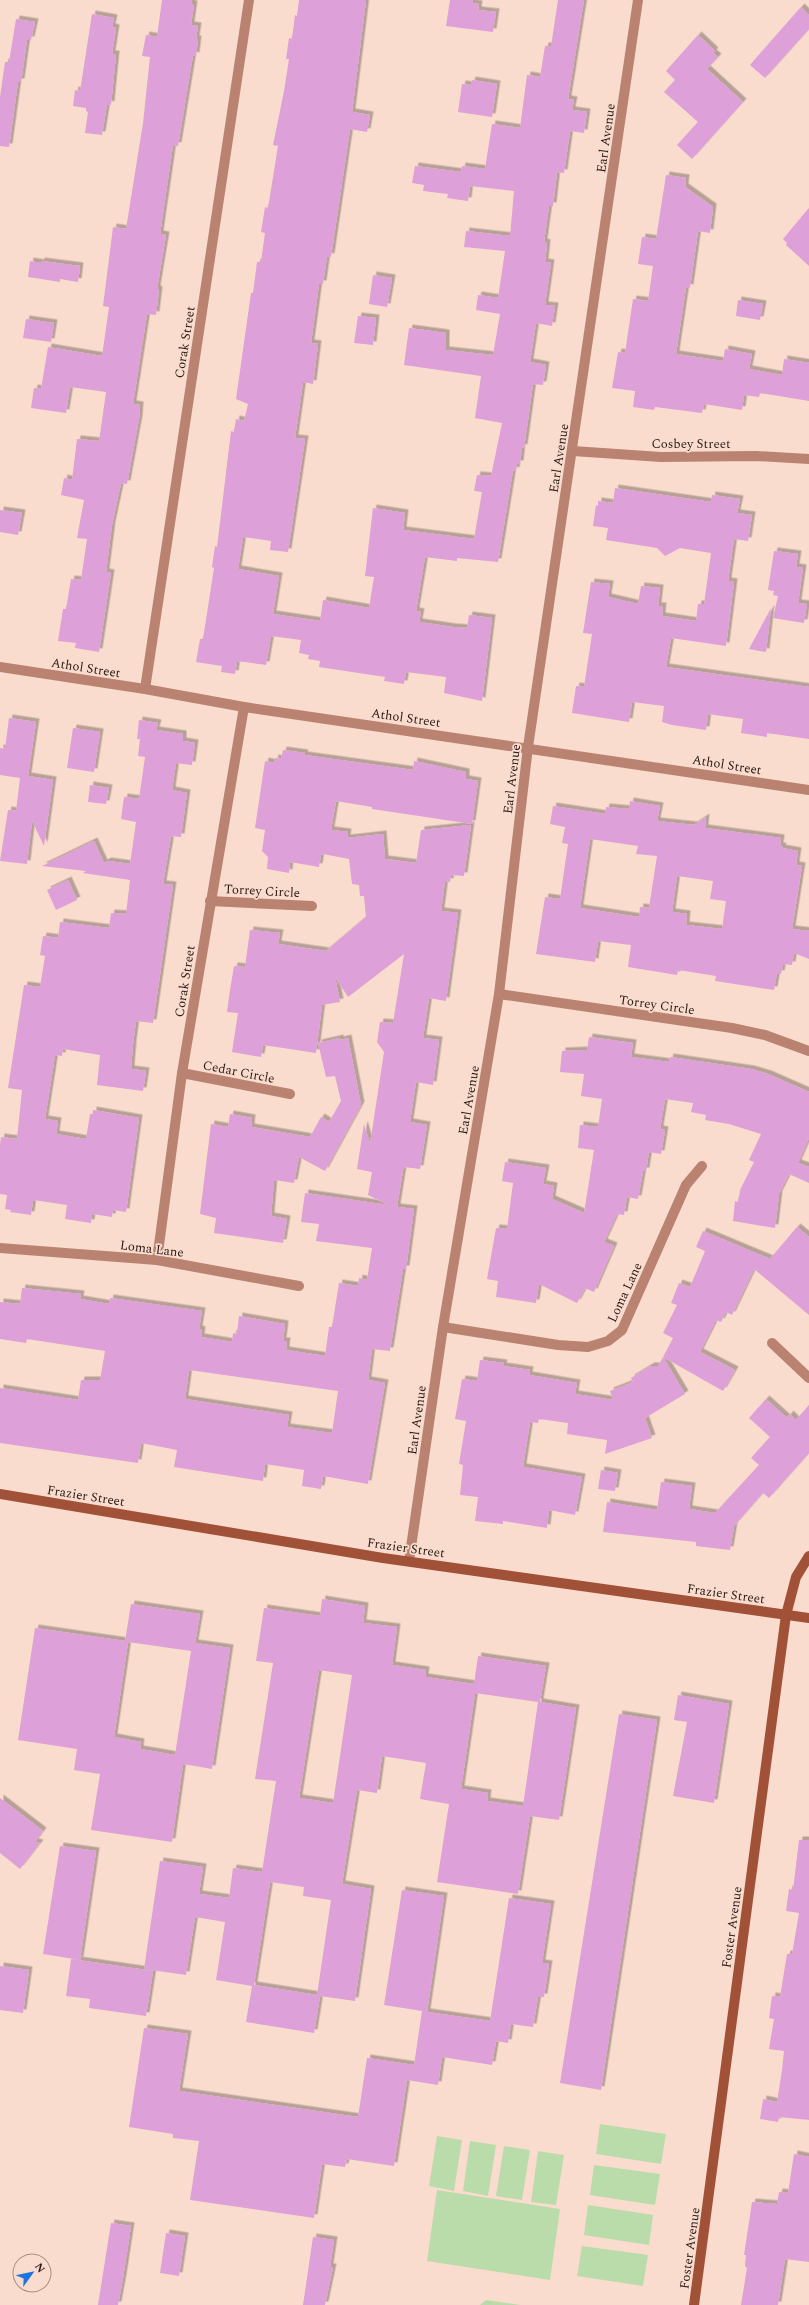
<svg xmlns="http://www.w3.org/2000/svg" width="809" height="2305" font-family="Spectral,serif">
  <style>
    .green { fill: #badbaa }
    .building { fill: #dda0d9; fill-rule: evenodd; filter: url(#shadow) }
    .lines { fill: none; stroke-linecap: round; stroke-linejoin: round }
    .street { stroke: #ba8271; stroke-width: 10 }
    .secondary { stroke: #a05138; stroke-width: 10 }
    .labels { text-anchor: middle; stroke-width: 3.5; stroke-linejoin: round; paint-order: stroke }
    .street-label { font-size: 13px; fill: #291c16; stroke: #fadcce }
  </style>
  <defs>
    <filter id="shadow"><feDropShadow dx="3.5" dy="-3.5" stdDeviation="0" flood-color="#0004"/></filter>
  </defs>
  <rect width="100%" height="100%" fill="#fadcce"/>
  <g class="green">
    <path d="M600,2124L666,2134L661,2164L596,2154Z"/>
    <path d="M437,2136L462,2140L454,2191L429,2186Z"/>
    <path d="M470,2141L496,2145L488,2196L463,2191Z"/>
    <path d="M504,2146L530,2150L522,2200L496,2196Z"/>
    <path d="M538,2151L564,2155L556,2205L531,2202Z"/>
    <path d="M594,2165L660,2174L655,2205L590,2195Z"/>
    <path d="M437,2190L560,2209L550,2280L427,2261Z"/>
    <path d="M588,2205L653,2215L649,2245L584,2235Z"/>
    <path d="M582,2246L648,2255L643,2286L577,2276Z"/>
    <path d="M486,2300L521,2305H480Z"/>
  </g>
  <g class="building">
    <path d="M162,0H192V4H194L191,25L198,26L196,39H198L196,56L193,55L178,146L173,145L160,234L166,235L157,289L159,290L156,315L147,314L133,404L140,405L139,419L127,484L121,483L112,525L106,572L111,573L99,652L75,648L76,643L58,641L63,609H66L71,579L81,580L87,539L77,538L84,500L61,495L64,478L72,480L77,439L99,441L106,392L70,387L66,413L31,408L34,388L41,389L48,347L102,356L109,307L103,306L113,227L126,229L143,123L150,57L142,56L146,35L157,37Z"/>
    <path d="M299,0H366L352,112L370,115L367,132L350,129L331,257L327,256L323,284H319L311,343L318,344L313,384L303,382L295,438L305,439L288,552L270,550L271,541L243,537L238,569L279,576L273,614L320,621L323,600L369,608L374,577L365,576L373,508L405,513L403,530L474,539L482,492L474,491L477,475L491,476L502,423L475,418L481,376L404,365L409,328L446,333V350L493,355L500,314L476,310L478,295L498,298L505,251L464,247L466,231L510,236L514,191L470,186L468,201L447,198L448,194L423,191L424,185L412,183L415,166L461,172L462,166L485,169L492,124L520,128L527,75L540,77L545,46H551L558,0H584L568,99L574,100L572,110L587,112L584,133L570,131L564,173L557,172L553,206H549L544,242L547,243L545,262L551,263L545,305L555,306L552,326L536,323L530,362L546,365L543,385L533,384L524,448L522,447L520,464H517L516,471L513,470L498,562L457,558V561L425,557L416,611L421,612L419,622L453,627L467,628L469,615L492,618L482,701L444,693L446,677L406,672L404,684L384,681L385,677L319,667L320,661L308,659L309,655L299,653L301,640L271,636L266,665L237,661L235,674L221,672L222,666L196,662L200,639H203L214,568L212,567L215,546L217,547L231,431L234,432L236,419L244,421L248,404L236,399L251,293H253L257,262H261L265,233L261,232L265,207L268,208L278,146L273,145L284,91L289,59H286L289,38L292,39L295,15L297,16Z"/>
    <path d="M450,0H473L472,3L479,4L478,10L496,12L493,32L446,26Z"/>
    <path d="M801,7L809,15V29L765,78L750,65Z"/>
    <path d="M92,14L114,18L112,27L116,28L112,54H116L111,105L107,104L102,135L85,133L88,112L86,111V108L73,106L75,90L80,91Z"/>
    <path d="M16,19L35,22L31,40H27L21,82H18L9,147L0,146V97L5,62H9Z"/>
    <path d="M698,35L715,51L713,53L718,57L707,69L743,102L692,159L677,145L698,122L664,92L675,80L666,71Z"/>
    <path d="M472,80L497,84L492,117L458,112L462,84L471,85Z"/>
    <path d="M666,175L686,178L685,187L713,207L710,233L698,231L690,288L686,287L676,354L723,361L725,349L752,354L749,369L782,375L784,359L809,363V401L760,393L759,397L744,395L742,410L704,404L702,413L655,407L654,410L633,407L635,391L612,388L618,352L625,353L633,299L648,301L653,266L638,264L642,237L656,239Z"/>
    <path d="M809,208V266L786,245L787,243L783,239Z"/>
    <path d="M30,261L41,263V261L80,266L78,282L60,279V282L28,277Z"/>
    <path d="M373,275L392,278L387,307L369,304Z"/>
    <path d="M738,300L763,304L760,320L736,316Z"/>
    <path d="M358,316L376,318L373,345L354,343Z"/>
    <path d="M26,319L54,323L51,342L23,338Z"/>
    <path d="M615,488L711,502L712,495L740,499L737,513L752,515L748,541L734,539L728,581L734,582L726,646L671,638L666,667L809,687V739L767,733V737L741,733L743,719L708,714L706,730L672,725L662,722L664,706L632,702L629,722L572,713L576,686L584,687L592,634L583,633L591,582L610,584L608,597L638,604L641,586L660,588L658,606H663L662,616L696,621L698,604H704L711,553L680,548L665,556L657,548L606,540L608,528L593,526L596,505L598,506V501L613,503Z"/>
    <path d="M0,510L22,513L18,535L0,532Z"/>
    <path d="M774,551L798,554L796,567L803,568L798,603L807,604L804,623L773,618L778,596L773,595L774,591L768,590Z"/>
    <path d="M771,608L766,652L749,649Z"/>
    <path d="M9,718L36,722L28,776L53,780L44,846L32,821L27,864L0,861L8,810L16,811L20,778L0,775V748L5,749Z"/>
    <path d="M139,720L158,723L156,730L183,734V741L195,743L192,765L176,763L172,790L187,793L181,837L171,836L163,884L173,885L153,1023L136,1021L133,1044L131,1069L146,1071L143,1091L97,1085L100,1055L63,1049L62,1056L55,1055L45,1119L58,1121L56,1134L86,1139L90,1114H93V1110L139,1118L126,1212L113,1210L112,1217L92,1214L91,1223L65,1219L67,1205L33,1200L31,1215L10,1212L11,1210L5,1209L7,1195L0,1194V1145L1,1137L17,1139L22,1090L8,1088L24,985L40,987L45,956L40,955L43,936L58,938L60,922L109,928L111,913L126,914L130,880L83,873L86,871L42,866L94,841L104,863L108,861L130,864L136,822L121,819L124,797L139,799L145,757L138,756L140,739H137Z"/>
    <path d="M73,728L100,732L94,772L67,768Z"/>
    <path d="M283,750L305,753L304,755L413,770L414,761L466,772V779L478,781L472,824L372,809V807L336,801L331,830L348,832L347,838L383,834L385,859L416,863L421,830L471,825L464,876L451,875L450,882L445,881L441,911L458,913L446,1001L429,998L423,1038L439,1040L433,1085L416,1082L410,1122L427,1125L420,1169L404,1167L403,1170L397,1207L414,1209L406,1269H403L390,1351L372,1349L368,1380L385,1383L368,1484L323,1476L321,1489L302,1486L304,1470L265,1464L263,1481L174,1467L177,1450L141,1443L138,1463L0,1443V1388L78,1400L81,1380H100L105,1351L27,1339L26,1343L0,1339V1302L20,1304L22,1288L81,1294L80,1299L109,1304L110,1298L202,1311L199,1329L202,1330L201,1337L232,1342L233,1333L237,1334L239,1316L285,1324L283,1341H287L286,1350L325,1356L329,1327H332L339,1283L358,1286L359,1278L367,1280L372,1248L316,1241L319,1224L301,1222L305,1193L388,1205L368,1195L372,1172L357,1169L364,1124L370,1144L384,1052L377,1042L380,1022L393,1023L404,954L348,997L335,977L340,1002L322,1005L316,1053L263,1045L261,1057L232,1052L238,1013L227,1012L230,990L234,966L245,967L250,930L280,933L278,944L326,951L366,917L364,896H360L359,885L352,884L349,859L323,854L321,855L319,867L290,862L289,873L267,869L268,857L262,851L265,830L255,828L265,761L274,763L275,758L281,759ZM189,1370L338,1391L332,1433L287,1427L289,1415L185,1399Z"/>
    <path d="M90,785L109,788L106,804L88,802Z"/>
    <path d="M630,801L660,806L657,821L694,825L706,817L705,828L781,838L780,846H783L782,848L798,851L796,865L802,866L792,929L809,931V959L794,953L792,965L783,964L781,974L777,973L774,990L715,981L716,976L678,970L677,975L628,967L631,945L598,941L595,962L536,954L545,897L560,899L568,844L562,843L565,827L550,824L553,806L605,814L606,807L629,809ZM590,839L638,846L636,854L657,856L649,908L640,907L639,917L580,908ZM677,876L713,881L710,899L726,901L722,929L686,925L687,914L672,912Z"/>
    <path d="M68,880L77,900L56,910L47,890Z"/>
    <path d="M589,1037L633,1043L631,1057L669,1062L670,1057L751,1069L768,1074L809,1092V1138L798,1163L809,1167V1183L789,1174L779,1194L775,1228L733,1221L735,1201L738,1202L740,1190L754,1162L749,1160L761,1134L729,1124L705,1120L706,1115L691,1112L693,1103L665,1099L660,1129L665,1130L661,1154L649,1152L646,1171H643L638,1199L627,1197L624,1215L617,1214L604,1242L614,1246L594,1292L585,1288L577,1303L539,1284L536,1303L496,1297L498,1281L487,1279L496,1228L507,1229L513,1183L502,1181L505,1162L546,1168L543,1184L554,1186L552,1199L584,1213L594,1150L578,1148L580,1125L598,1127L602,1099L581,1096L584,1074L560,1072L562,1051L587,1050Z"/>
    <path d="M340,1038V1040L348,1038L361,1105L325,1171L299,1157L294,1183L274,1180L271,1216L287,1219L283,1243L214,1233L216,1218L200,1214L211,1124L228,1127L230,1114L252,1118L251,1127L310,1137L321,1117L329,1122L341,1101L335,1076L326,1077L318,1043Z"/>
    <path d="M797,1227L809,1237V1315L754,1269L732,1315L726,1312L721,1322L716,1320L700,1352L735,1370L723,1391L663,1357L673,1338L663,1333L677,1305L671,1303L679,1283L690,1287L705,1251L696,1247L703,1231L770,1259Z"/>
    <path d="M663,1357L685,1394L645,1418L652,1438L605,1454L607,1440L567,1434L568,1423L539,1419L538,1423L530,1422L523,1467L582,1477L575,1515L549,1510L547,1528L503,1521V1524L475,1521L478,1497L460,1495L463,1465L459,1464L466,1421L455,1419L462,1379L477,1381L480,1360L504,1363L503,1366L530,1370L529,1375L577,1383L575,1394L613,1400L610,1391L633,1382L631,1378L651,1366H658Z"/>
    <path d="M766,1399L787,1418L790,1414L796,1420L809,1405V1453L769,1498L763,1493L734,1526L730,1550L696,1546V1542L603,1532L607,1502L657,1510L661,1482L692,1486L689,1509L715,1513L759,1465L751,1458L770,1437L749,1418Z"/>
    <path d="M601,1470L618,1473L615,1491L598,1489Z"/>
    <path d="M322,1599L365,1606L363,1623L397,1627L392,1665L426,1670L425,1677L474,1684L478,1656L546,1666L540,1702L576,1708L559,1820L530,1816L518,1894L437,1882L449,1804L420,1799L426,1763L382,1756L377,1793L357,1790L342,1884L371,1889L355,2001L320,1996L314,2033L246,2022L252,1986L216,1980L225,1922L195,1917L186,1975L144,1969L160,1861L203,1867L199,1894L229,1898L233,1868L262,1872L276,1781L255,1779L273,1663L256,1661L264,1608L320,1616ZM319,1670L352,1675L333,1803L299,1798ZM475,1693L538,1702L523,1806L487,1801L488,1793L461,1789ZM270,1882L304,1887L303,1896L331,1900L317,1995L254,1985Z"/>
    <path d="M131,1604L200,1614L195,1643L230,1648L212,1769L183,1764L172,1842L91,1830L100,1774L74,1770L77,1749L18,1740L35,1628L125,1641ZM128,1642L191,1651L175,1755L140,1749L141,1742L114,1737Z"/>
    <path d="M678,1695L729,1704L714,1803L673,1796L687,1722L674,1720Z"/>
    <path d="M619,1714L657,1720L601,2090L560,2083Z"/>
    <path d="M0,1798L43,1831L35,1842L40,1843L20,1869L0,1853Z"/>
    <path d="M799,1840H809V2120L779,2117L778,2122L760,2119L763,2099L777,2102L782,2070L784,2051L769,2049L774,2019L769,2018L772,1996L780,1997L787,1954H792L799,1913L786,1911L789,1889L793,1890Z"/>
    <path d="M60,1846L96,1851L80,1960L43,1954Z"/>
    <path d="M402,1890L444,1896L427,2012L490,2021L509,1898L551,1904L542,1963L549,1964L544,1997H538L533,2027L511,2024L508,2043L496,2041L492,2065L442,2057L438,2085L407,2080L394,2166L347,2159L345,2167L322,2164L314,2218L190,2200L199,2141L173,2138V2134L129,2127L144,2028L188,2034L179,2091L358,2117L367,2058L414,2065L422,2011L384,2005Z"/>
    <path d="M71,1959L153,1971L146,2016L89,2008L90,1999L66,1996Z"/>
    <path d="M0,1966L29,1970L23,2013L0,2010Z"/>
    <path d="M794,2154L809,2157V2262L785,2259L778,2305H741L747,2268L745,2266L746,2255H744L752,2202L777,2204L779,2192L788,2193Z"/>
    <path d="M111,2223L131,2226L123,2278L118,2305H98Z"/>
    <path d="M166,2233L185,2236L179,2276L160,2273Z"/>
    <path d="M313,2237L334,2240L330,2267H333L325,2305H303Z"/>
  </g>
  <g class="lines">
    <g class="street">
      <path d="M573,451L661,457L756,456L809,459"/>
      <path d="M0,667L145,689L244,707L809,790"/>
      <path d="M145,689L249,0"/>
      <path d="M210,901L312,906"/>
      <path d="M499,994L732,1028L765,1035L809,1051"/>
      <path d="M182,1073L290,1094"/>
      <path d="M0,1248L157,1260L299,1286"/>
      <path d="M157,1260L182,1073L244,707"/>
      <path d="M443,1327L558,1345L588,1347L608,1341L622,1330L686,1185L702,1166"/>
      <path d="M772,1343L809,1378"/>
      <path d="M409,1561L443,1327L499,994L528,747L638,0"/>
    </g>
    <g class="secondary">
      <path d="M0,1494L383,1558L809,1618"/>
      <path d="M694,2305L786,1615L796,1577L809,1556"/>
    </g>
  </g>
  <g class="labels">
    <g class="street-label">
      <text transform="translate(605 138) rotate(-82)" y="5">Earl Avenue</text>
      <text transform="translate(184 342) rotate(-81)" y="5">Corak Street</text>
      <text x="691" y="448">Cosbey Street</text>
      <text transform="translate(558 458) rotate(-81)" y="5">Earl Avenue</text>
      <text transform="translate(86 667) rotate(9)" y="5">Athol Street</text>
      <text transform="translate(406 717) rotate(8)" y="5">Athol Street</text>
      <text transform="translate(727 764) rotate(9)" y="5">Athol Street</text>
      <text transform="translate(511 779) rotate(-83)" y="5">Earl Avenue</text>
      <text transform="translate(262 890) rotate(3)" y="5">Torrey Circle</text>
      <text transform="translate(184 981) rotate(-81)" y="5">Corak Street</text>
      <text transform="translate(657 1004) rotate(8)" y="5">Torrey Circle</text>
      <text transform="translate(239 1071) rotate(11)" y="5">Cedar Circle</text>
      <text transform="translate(468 1100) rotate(-80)" y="5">Earl Avenue</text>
      <text transform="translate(152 1248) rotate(7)" y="5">Loma Lane</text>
      <text transform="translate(624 1292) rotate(-65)" y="5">Loma Lane</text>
      <text transform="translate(416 1420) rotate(-82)" y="5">Earl Avenue</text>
      <text transform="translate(86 1495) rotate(9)" y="5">Frazier Street</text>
      <text transform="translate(406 1547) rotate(8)" y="5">Frazier Street</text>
      <text transform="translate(726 1593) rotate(8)" y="5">Frazier Street</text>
      <text transform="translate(731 1927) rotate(-82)" y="5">Foster Avenue</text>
      <text transform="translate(689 2248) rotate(-82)" y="5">Foster Avenue</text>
    </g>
  </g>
  <g transform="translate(32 2273) rotate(57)"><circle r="19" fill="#fadcce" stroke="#a68f84"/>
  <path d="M0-3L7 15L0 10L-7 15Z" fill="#1a75de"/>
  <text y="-6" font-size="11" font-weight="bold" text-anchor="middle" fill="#291c16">N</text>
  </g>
</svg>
